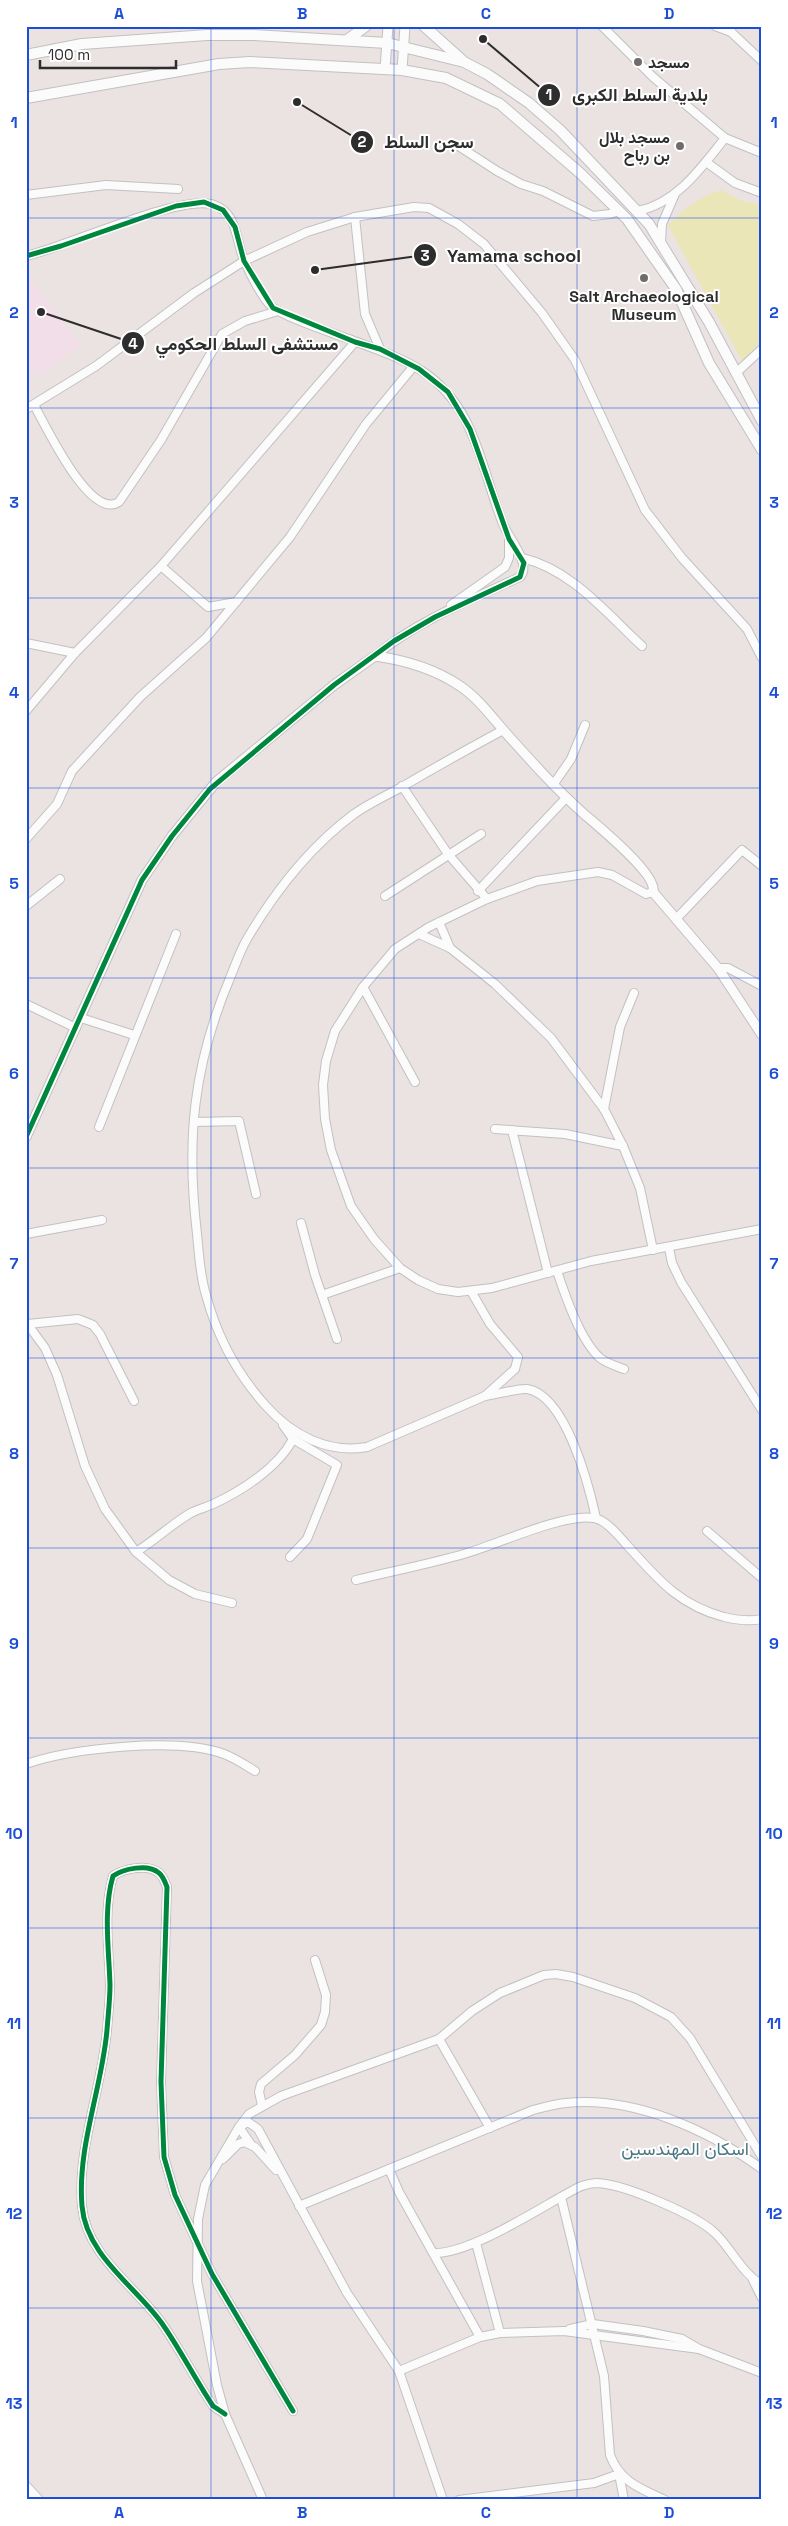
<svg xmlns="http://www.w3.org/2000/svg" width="788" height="2526" font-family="'Space Grotesk',Vazirmatn,sans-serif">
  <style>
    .medical { fill: #f1dee9 }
    .green { fill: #eae6b8 }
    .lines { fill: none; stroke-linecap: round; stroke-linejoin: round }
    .minor-casing { stroke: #c2c1c2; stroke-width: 10 }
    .tertiary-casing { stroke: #c2c1c2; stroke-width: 11 }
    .secondary-casing { stroke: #c2c1c2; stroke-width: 12 }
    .minor { stroke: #fcfbfb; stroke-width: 8 }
    .tertiary { stroke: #fcfbfb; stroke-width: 9 }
    .secondary { stroke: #fcfbfb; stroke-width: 10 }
    .cycleway-casing { stroke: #fff; stroke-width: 8 }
    .cycleway { stroke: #00873e; stroke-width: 5 }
    .grid { fill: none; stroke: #1d4ed8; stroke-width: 1; stroke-opacity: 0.55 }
    .poi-dot { fill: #706c6c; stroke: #fff; stroke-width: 2 }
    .labels { text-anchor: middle; stroke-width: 4; stroke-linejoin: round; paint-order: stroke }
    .poi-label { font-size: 16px; font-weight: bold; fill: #2d2d2d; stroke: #fff; text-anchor: start }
    .neighbourhood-label { font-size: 18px; fill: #487883; stroke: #fff }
    .leader { fill: none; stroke: #2d2d2d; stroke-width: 2 }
    .callout-dot { fill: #2d2d2d; stroke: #fff; stroke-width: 2 }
    .mark-label { font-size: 15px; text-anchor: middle; font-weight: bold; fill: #fff }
    .callout-label { font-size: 18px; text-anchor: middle; font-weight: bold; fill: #2d2d2d; stroke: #fff; stroke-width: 4; stroke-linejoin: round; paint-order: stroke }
    .neatline { fill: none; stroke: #1d4ed8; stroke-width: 2 }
    .grid-label { font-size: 16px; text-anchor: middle; font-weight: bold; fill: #1d4ed8 }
  </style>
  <rect width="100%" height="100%" fill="#ebe2e2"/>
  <path class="medical" d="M28,276L81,345L37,377L26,364V278Z"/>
  <path class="green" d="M721,190L742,201L762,205V340L742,361L668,225C684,209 698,197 721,190Z"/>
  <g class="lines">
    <defs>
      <g id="minor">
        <path d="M602,26L653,77L725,138L762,153"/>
        <path d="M715,26L731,32"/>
        <path d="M730,26L731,32L762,61"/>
        <path d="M457,145L497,171L521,184L543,191L593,216L610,214L618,211"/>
        <path d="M706,162L735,183L762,193"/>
        <path d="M26,195L106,185L178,189"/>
        <path d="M638,211C677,203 701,168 725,138"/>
        <path d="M355,217L365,314L380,349"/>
        <path d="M661,242L662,224L675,194"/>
        <path d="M26,256C66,247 182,193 214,205C239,214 235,242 245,262C250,274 263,299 272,307C284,317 332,333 349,339C374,349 399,356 422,371C476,406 481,469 503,524C509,539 532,564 520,577C470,600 417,621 375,656"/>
        <path d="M736,373L762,349"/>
        <path d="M34,405C46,426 90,521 119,502L161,440L222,334L245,321L278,311"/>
        <path d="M26,409L96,366L194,293L244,261L307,232L355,217L414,207L429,208L458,224L484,244L542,313L575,360L645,510L682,558L747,629L762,658"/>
        <path d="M522,558C571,569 606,613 642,646"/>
        <path d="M161,566L208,607L236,602"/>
        <path d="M451,605L505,567L509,558V539"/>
        <path d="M26,643L75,653"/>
        <path d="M26,711L75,653L161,566L355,342"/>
        <path d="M553,785L571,759L585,725"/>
        <path d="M402,786L448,854L487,899"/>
        <path d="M26,839L57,804L72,771L140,697L206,638L290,537L366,424L413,367"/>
        <path d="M478,891L566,798"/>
        <path d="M653,892L646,894L612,875L598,872L537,881L487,899L429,927L395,949L363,987L335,1031L326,1061L323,1085L325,1119L331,1150L351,1206L374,1239L400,1268L418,1280L438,1289L458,1292L492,1288L591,1261L762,1229"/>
        <path d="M385,896L481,834"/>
        <path d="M26,906L60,879"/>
        <path d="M676,919L742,850L762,866"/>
        <path d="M439,922L450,948"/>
        <path d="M419,934L450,948L495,984L551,1038L604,1109L623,1146L640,1188L653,1250"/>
        <path d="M718,968H728L762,986"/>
        <path d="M363,987L415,1082"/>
        <path d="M26,1004L76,1028"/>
        <path d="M81,1018L134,1035"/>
        <path d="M604,1109L620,1027L634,993"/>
        <path d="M194,1122L239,1121L256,1194"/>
        <path d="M99,1127L176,934"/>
        <path d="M495,1129L565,1134L623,1146"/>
        <path d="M512,1130L548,1273"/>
        <path d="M301,1223L315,1275L337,1339"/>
        <path d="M26,1234L102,1220"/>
        <path d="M669,1248L672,1263L681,1282L762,1410"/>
        <path d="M557,1271C565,1295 580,1340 600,1358C606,1363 616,1366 624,1369"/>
        <path d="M471,1291L490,1324L518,1357L515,1369L485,1396L367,1447C328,1454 292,1435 266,1406C238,1375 217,1336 206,1295C200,1276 199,1254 197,1234C186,1140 193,1066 230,978C235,966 240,951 247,939C274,893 311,846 354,814C368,804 385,796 400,788C434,768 468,749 503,730"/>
        <path d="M322,1295L400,1268"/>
        <path d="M26,1322L45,1348L57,1375L85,1466L105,1509L136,1552C155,1540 171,1525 189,1514C196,1510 204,1508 211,1505C240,1492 278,1468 293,1439"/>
        <path d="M28,1324L78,1319L93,1325L100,1334L134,1401"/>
        <path d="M485,1396C496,1395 518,1388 527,1389C566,1395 589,1486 596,1518"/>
        <path d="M283,1425L293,1439L337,1465L307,1539L290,1557"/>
        <path d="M707,1531L762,1578"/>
        <path d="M136,1552L169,1580L195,1594L232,1603"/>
        <path d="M356,1580C393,1571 430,1564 467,1553C498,1544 564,1513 594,1518C606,1520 618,1535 626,1544C657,1578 678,1605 724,1617C737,1620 749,1622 762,1619"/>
        <path d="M26,1764C73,1748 177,1737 224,1754C235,1758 245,1765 255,1771"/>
        <path d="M439,2039L490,2128"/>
        <path d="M262,2105L259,2092L261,2084L295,2055L321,2025L325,2012L326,1995L315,1960"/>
        <path d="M250,2143L239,2127L249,2114L281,2096L439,2039L472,2011L500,1993L544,1975L556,1974L573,1977L635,1998L671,2017L690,2038L762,2157"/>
        <path d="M223,2159L238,2144L244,2142L255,2147L276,2170"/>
        <path d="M389,2169L399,2192L433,2253C470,2255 544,2205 579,2187C585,2185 590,2183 597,2183C624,2184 697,2215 716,2234C732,2250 742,2273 762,2285"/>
        <path d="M561,2197L604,2376L610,2455C620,2482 641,2489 665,2500"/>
        <path d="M299,2206L533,2110C544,2107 555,2104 566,2103C634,2096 708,2130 762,2169"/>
        <path d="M476,2243L500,2333"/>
        <path d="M433,2253L480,2337"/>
        <path d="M753,2280L762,2298"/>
        <path d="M570,2329L593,2324L643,2331L682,2339L699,2349L762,2373"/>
        <path d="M399,2371L480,2337L500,2333L564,2331L699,2349"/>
        <path d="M225,2414L213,2406C195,2379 180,2349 161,2322C135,2286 86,2255 82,2206C77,2147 102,2088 107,2030C108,2016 110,2000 110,1985C109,1950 103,1910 113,1876C123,1869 148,1863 159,1873C163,1876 165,1882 167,1887L161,2082L164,2157L175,2195L212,2274L293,2411"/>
        <path d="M263,2500L225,2414L217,2385L197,2281L198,2219L205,2185L239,2127L248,2122L258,2129L347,2293L399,2371L443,2500"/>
        <path d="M459,2500L594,2483L619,2474L624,2500"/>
      </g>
      <g id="tertiary">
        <path d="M385,69L388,26"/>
        <path d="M402,70L405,26"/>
        <path d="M26,1137L142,880L172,836L216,782L334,685L375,656C404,660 435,669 460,686C478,698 491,716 505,732C531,761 556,789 584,814C598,826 658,875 653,892L718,968L762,1035"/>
      </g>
      <g id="secondary">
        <path d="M424,26L462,60"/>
        <path d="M347,40L366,26"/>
        <path d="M26,55L82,44L207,35H253L387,43L464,62L487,74L529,103L560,130L649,224L709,322L762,421"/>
        <path d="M26,98L219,64L250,62L402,70L446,78L500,104L580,173L627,219L676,289L709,363L762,450"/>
        <path d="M26,2487L38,2500"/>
      </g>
    </defs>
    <use href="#minor" class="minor-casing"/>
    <use href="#tertiary" class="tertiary-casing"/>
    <use href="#secondary" class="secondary-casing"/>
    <use href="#minor" class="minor"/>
    <use href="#tertiary" class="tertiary"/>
    <use href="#secondary" class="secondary"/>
    <defs>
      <g id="cycleway">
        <path d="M26,256L61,246L176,206L204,202L223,210L235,227L244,261L273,308L355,342L380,349L419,369L448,392L470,429L509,539L524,563L520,577L435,617L394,641L334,685L210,789L172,836L142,880L26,1137"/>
        <path d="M225,2414L213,2406C195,2379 180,2349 161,2322C135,2286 86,2255 82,2206C77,2147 102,2088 107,2030C108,2016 110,2000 110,1985C109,1950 103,1910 113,1876C123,1869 148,1863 159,1873C163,1876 165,1882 167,1887L161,2082L164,2157L175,2195L212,2274L293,2411"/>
      </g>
    </defs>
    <use href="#cycleway" class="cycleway-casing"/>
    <use href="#cycleway" class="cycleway"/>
  </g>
  <path class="grid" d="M211,26V2500M394,26V2500M577,26V2500M26,218H762M26,408H762M26,598H762M26,788H762M26,978H762M26,1168H762M26,1358H762M26,1548H762M26,1738H762M26,1928H762M26,2118H762M26,2308H762"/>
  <g class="poi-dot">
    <circle cx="638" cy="62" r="5"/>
    <circle cx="680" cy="146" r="5"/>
    <circle cx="644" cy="278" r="5"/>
  </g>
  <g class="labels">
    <g class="poi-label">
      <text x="648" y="68">مسجد</text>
      <text x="670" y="143" text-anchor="end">مسجد بلال<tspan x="670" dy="18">بن رباح</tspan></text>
      <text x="644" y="302" text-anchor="middle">Salt Archaeological<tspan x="644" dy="18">Museum</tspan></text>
    </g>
    <g class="neighbourhood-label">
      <text x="685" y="2155">اسكان المهندسين</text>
    </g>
  </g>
  <path class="leader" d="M483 39L549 95M297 102L362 142M315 270L425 255M41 312L133 343"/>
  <g class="callout-dot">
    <circle cx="483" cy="39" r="5"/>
    <circle cx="297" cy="102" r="5"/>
    <circle cx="315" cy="270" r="5"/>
    <circle cx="41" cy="312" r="5"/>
    <circle cx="549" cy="95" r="12"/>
    <circle cx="362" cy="142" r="12"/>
    <circle cx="425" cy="255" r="12"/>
    <circle cx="133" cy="343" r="12"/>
  </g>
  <g class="mark-label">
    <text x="549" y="100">1</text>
    <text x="362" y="147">2</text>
    <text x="425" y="261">3</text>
    <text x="133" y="349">4</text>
  </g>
  <g class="callout-label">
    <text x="640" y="101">بلدية السلط الكبرى</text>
    <text x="429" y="148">سجن السلط</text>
    <text x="514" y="262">Yamama school</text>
    <text x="247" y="350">مستشفى السلط الحكومي</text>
  </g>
  <rect width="788" height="2526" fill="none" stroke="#ffffff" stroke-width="55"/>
  <path d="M40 60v8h136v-8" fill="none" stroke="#2d2d2d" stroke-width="2.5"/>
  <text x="48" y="60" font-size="15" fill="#2d2d2d" stroke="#ffffff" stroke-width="4" paint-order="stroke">100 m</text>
  <rect x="28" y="28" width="732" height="2470" class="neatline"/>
  <g class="grid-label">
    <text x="119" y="19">A</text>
    <text x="302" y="19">B</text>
    <text x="486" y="19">C</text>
    <text x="669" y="19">D</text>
    <text x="14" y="128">1</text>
    <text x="774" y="128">1</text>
    <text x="14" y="318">2</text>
    <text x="774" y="318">2</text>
    <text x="14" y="508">3</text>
    <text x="774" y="508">3</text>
    <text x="14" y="698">4</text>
    <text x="774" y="698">4</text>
    <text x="14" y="889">5</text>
    <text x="774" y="889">5</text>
    <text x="14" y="1079">6</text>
    <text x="774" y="1079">6</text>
    <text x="14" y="1269">7</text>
    <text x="774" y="1269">7</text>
    <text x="14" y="1459">8</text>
    <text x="774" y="1459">8</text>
    <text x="14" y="1649">9</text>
    <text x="774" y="1649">9</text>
    <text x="14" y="1839">10</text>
    <text x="774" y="1839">10</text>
    <text x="14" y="2029">11</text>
    <text x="774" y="2029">11</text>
    <text x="14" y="2219">12</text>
    <text x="774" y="2219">12</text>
    <text x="14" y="2409">13</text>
    <text x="774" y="2409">13</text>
    <text x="119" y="2518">A</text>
    <text x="302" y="2518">B</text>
    <text x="486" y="2518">C</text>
    <text x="669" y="2518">D</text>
  </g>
</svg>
